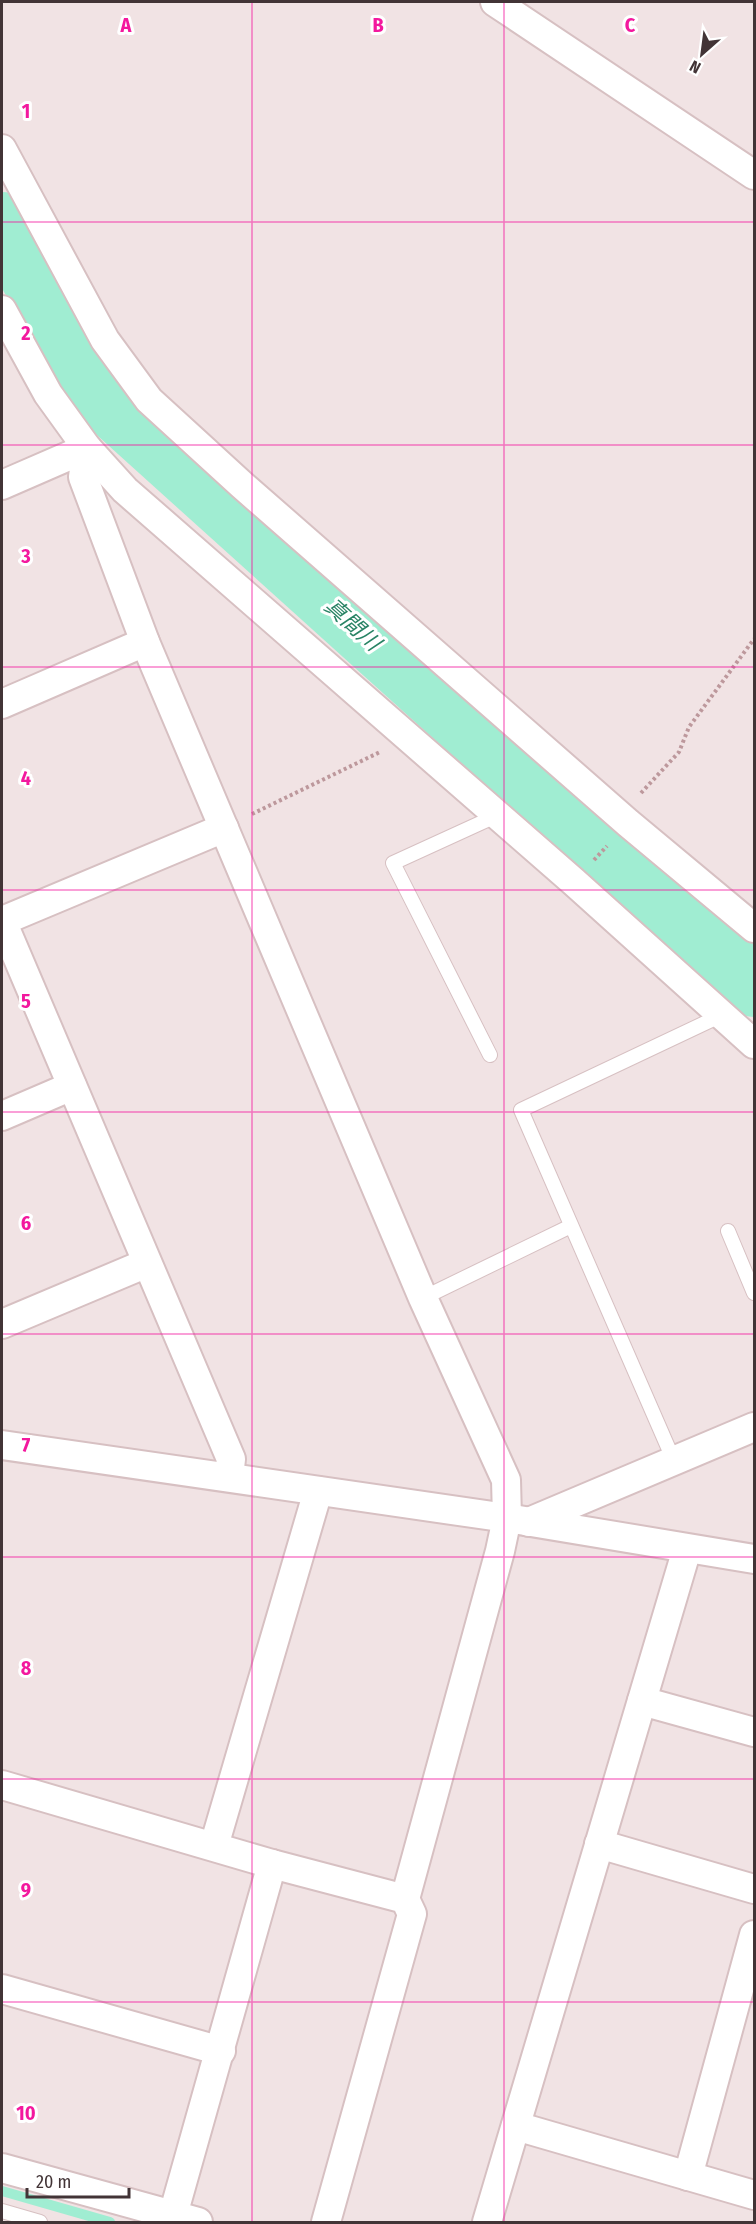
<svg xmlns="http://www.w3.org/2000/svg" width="756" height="2224" font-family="'Fira Sans Condensed','Noto Sans JP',sans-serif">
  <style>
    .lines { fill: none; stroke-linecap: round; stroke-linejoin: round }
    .stream { stroke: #a0edd2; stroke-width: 10 }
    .river { stroke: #a0edd2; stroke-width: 62 }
    .lane-casing { stroke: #d7c0c2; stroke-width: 16 }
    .street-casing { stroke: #d7c0c2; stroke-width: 32 }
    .path { stroke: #bd989c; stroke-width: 4; stroke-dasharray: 3 3; stroke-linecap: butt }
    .lane { stroke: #fff; stroke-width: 14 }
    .street { stroke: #fff; stroke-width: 28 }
    .grid { fill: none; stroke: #f3189e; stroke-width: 1.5; stroke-opacity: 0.55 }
    .labels { text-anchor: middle; stroke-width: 6; stroke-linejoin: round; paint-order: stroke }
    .water-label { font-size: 22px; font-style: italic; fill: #298465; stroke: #fff }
    .grid-label { font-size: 20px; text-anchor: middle; font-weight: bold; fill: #f3189e; stroke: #fff; stroke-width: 6; stroke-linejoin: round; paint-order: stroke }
  </style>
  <rect width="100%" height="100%" fill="#f1e3e4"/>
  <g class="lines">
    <path class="stream" d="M2,2191L110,2222"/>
    <path class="river" d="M2,223L91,388L754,986"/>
    <defs>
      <g id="lane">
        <path d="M490,1055L393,863L498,815"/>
        <path d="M728,1231L754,1293"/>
        <path d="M423,1298L571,1226"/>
        <path d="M674,1461L521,1110L722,1015"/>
        <path d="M2,2211L40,2222"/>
      </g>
      <g id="street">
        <path d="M495,2L754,175"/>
        <path d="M2,149L105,340L149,400L242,485L628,823L754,928"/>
        <path d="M2,310L48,394L87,448L125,490L574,882L754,1044"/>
        <path d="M2,485L87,448L83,477L145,642L423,1298L506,1480L507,1518L500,1551L405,1899"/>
        <path d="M2,704L145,642"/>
        <path d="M2,921L231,1459L229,1476"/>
        <path d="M2,921L224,828"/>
        <path d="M2,1116L72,1086"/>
        <path d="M2,1324L147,1263"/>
        <path d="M2,1445L507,1518L754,1559"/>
        <path d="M529,1522L754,1427"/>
        <path d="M642,1701L754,1732"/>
        <path d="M2,1785L272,1864L405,1899L412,1914L326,2222"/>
        <path d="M599,1844L754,1889"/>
        <path d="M214,1846L318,1491"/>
        <path d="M2,1989L221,2051"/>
        <path d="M516,2126L754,2195"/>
        <path d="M2,2168L198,2222"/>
        <path d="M688,2176L754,1935"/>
        <path d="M173,2215L272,1864"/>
        <path d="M487,2222L687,1549"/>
      </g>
    </defs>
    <use href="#lane" class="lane-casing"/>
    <use href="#street" class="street-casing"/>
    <g class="path">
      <path d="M641,793L679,752L689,727L754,639"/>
      <path d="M252,814L380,752"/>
      <path d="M594,860L607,846"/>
    </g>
    <use href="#lane" class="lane"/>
    <use href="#street" class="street"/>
  </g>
  <path class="grid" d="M252,2V2222M504,2V2222M2,222H754M2,445H754M2,667H754M2,890H754M2,1112H754M2,1334H754M2,1557H754M2,1779H754M2,2002H754"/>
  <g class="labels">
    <g class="water-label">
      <text transform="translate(353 624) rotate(42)" y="8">真間川</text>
    </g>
  </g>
  <g class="grid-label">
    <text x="126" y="32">A</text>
    <text x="378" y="32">B</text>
    <text x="630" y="32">C</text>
    <text x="26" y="118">1</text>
    <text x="26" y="340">2</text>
    <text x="26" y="563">3</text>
    <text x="26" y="785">4</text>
    <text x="26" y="1008">5</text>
    <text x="26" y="1230">6</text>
    <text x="26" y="1452">7</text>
    <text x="26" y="1675">8</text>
    <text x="26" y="1897">9</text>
    <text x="26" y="2120">10</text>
  </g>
  <rect width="756" height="2224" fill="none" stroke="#423436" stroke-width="6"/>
  <g transform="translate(702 54) rotate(208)" stroke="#ffffff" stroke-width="4.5" paint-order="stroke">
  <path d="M0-4.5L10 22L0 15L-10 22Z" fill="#423436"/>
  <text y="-9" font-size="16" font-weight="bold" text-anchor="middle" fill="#423436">N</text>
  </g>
  <path d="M27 2188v9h102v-9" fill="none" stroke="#423436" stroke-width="3"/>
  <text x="36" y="2188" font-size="18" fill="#423436" stroke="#ffffff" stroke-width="4.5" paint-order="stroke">20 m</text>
</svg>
